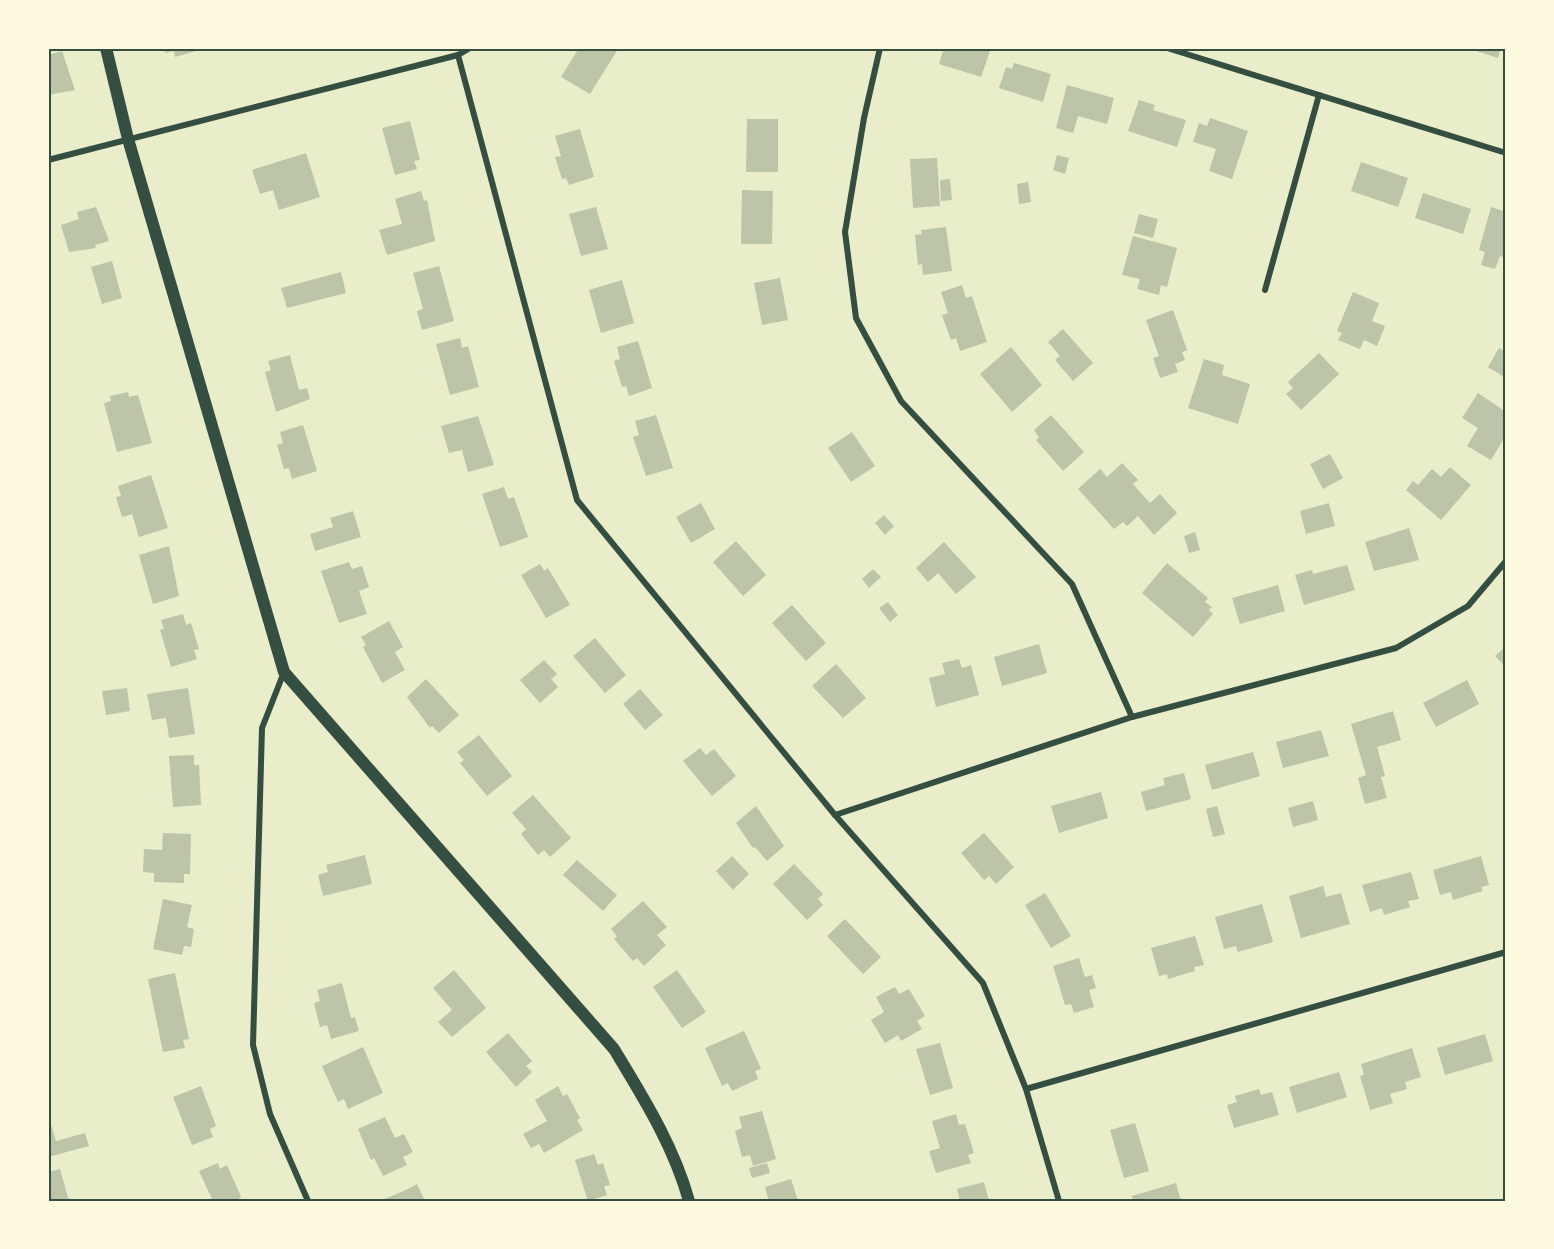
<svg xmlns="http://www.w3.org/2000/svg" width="1554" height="1249" font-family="'Alegreya Sans',sans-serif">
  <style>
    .building { fill: #bcc5a7 }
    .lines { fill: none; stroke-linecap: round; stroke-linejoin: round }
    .minor { stroke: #344e41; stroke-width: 6 }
    .secondary { stroke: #344e41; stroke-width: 12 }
    .neatline { fill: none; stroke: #344e41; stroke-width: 2 }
  </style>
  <rect width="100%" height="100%" fill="#e9edc9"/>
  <g class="building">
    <path d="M164,48H195L196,51L175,57L174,51L165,53Z"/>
    <path d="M579,48L618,49L590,94L561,77Z"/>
    <path d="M944,48H979L990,51L981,77L939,64Z"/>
    <path d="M1467,48H1501L1498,58Z"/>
    <path d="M62,51L75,90L48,95V55Z"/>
    <path d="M1014,63L1051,74L1043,102L999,88L1006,67L1012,69Z"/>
    <path d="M1067,85L1114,98L1107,124L1078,116L1073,133L1056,128Z"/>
    <path d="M1139,100L1155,105L1153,110L1186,120L1177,147L1128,131Z"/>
    <path d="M1210,118L1248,131L1232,179L1209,171L1216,149L1193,142L1199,123L1207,126Z"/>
    <path d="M747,119H778V172H746Z"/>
    <path d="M410,121L420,160L414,161L417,169L395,175L382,128Z"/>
    <path d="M580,129L594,177L569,185L566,178L562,179L555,157L561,156L555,136Z"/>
    <path d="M306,153L320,197L279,210L273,190L260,194L252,170Z"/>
    <path d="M1057,155L1069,158L1065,174L1053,170Z"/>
    <path d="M937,158L940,206L913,208L910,159Z"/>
    <path d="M1361,162L1408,178L1398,207L1351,191Z"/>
    <path d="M950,179L952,200L941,201L940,180Z"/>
    <path d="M1028,182L1031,202L1019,204L1017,184Z"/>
    <path d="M742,190L773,191L772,244H741Z"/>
    <path d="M421,191L424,201L427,200L435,241L387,255L379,230L402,224L395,199Z"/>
    <path d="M1423,193L1471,209L1463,234L1415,218Z"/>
    <path d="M96,207L109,241L95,245L96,248L69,252L61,225L79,219L77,212Z"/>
    <path d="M596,207L608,249L581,256L569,214Z"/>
    <path d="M1491,207L1506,212V258L1500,256L1495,269L1481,265L1485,252L1479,250Z"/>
    <path d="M1139,214L1158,219L1153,238L1134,233Z"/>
    <path d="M946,227L952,271L923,275L922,264L918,265L915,235L922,234L921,230Z"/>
    <path d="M1133,236L1177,248L1167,287L1161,285L1159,295L1137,289L1140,279L1122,275Z"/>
    <path d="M112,261L122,298L102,304L91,267Z"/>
    <path d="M439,266L454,321L422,330L417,311L423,309L413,273Z"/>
    <path d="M341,272L346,293L287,308L281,288Z"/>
    <path d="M780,278L788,320L762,325L754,283Z"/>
    <path d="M622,280L634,323L601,333L589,290Z"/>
    <path d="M962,285L966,298L972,296L987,342L960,351L956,338L951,340L942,315L948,313L941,292Z"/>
    <path d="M1353,292L1379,303L1372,321L1385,326L1377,346L1364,340L1360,349L1338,340L1342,333L1337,331Z"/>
    <path d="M1173,310L1187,350L1182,352L1185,360L1175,364L1178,372L1160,378L1153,358L1159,356L1146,320Z"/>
    <path d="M1063,329L1093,363L1073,381L1055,360L1060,356L1048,342Z"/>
    <path d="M460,338L462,348L468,346L479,387L450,395L436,344Z"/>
    <path d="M638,341L652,388L629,396L626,386L622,387L614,361L620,359L617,347Z"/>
    <path d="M1011,347L1042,385L1012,412L980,374Z"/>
    <path d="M1499,348L1506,352V378L1488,367Z"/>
    <path d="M1319,353L1339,374L1301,410L1286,394L1293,388L1288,382Z"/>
    <path d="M290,355L299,390L307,388L310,399L276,412L265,372L271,370L268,361Z"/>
    <path d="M1204,359L1224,365L1222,375L1250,384L1238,424L1188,408Z"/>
    <path d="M128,392L129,397L138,395L152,443L117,452L104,403L111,401L110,396Z"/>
    <path d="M1478,393L1506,412V435L1491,460L1467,446L1478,428L1462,418Z"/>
    <path d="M656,415L673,468L646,476L633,437L639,435L635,421Z"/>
    <path d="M1051,415L1084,452L1063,471L1036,440L1039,437L1034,430Z"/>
    <path d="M478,416L494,465L468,472L462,450L449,453L441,426Z"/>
    <path d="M303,425L317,471L292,479L289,468L284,469L277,445L283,443L280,432Z"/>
    <path d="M852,432L875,466L851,482L828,448Z"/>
    <path d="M1330,454L1343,478L1323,489L1310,464Z"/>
    <path d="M1122,463L1138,480L1133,484L1150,503L1160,494L1177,513L1154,535L1138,516L1127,526L1123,522L1114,529L1078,489L1100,469L1107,477Z"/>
    <path d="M1450,467L1471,485L1441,520L1406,490L1413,481L1418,485L1432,469L1441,477Z"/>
    <path d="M151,475L168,528L139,537L132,514L122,517L116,497L121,496L118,486Z"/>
    <path d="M504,487L508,499L514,497L528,537L500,547L482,494Z"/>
    <path d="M701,503L715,529L691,543L676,517Z"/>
    <path d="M1329,503L1335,526L1306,534L1300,511Z"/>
    <path d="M353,511L361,537L315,551L310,534L333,527L330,518Z"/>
    <path d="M884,515L894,526L885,535L875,523Z"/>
    <path d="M1409,528L1419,560L1374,571L1365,542Z"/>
    <path d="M1195,532L1200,550L1189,553L1184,536Z"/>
    <path d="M736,541L766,575L743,596L713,562Z"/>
    <path d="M944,542L976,577L956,594L938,573L928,582L916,568Z"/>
    <path d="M169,546L179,596L153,604L139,555Z"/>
    <path d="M349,562L352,569L362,566L369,587L359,591L367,614L339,623L321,571Z"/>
    <path d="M1167,563L1208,598L1205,602L1212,607L1209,610L1213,614L1193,637L1142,593Z"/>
    <path d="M540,564L544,571L548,568L570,605L546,618L521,575Z"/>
    <path d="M1347,565L1355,590L1304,605L1295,575L1312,570L1313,574Z"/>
    <path d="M873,569L881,577L869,588L862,579Z"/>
    <path d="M1278,585L1285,611L1240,624L1232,598Z"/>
    <path d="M888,602L898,615L890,622L879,608Z"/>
    <path d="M792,605L826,643L806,661L772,623Z"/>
    <path d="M183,614L186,625L191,623L199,649L194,650L197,659L171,667L160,630L164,629L161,620Z"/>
    <path d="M389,621L403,647L395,652L405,670L382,683L363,647L366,645L361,637Z"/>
    <path d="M595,638L626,675L605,693L573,656Z"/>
    <path d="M1039,644L1047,673L1002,686L994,657Z"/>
    <path d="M1506,646V667L1495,656Z"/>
    <path d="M959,659L962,668L971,665L979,695L936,707L929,678L945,674L942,663Z"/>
    <path d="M544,660L557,674L551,679L558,687L540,703L520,680Z"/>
    <path d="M836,664L866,698L843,718L812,686Z"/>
    <path d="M426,679L459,715L439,733L432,726L430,728L407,697Z"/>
    <path d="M1467,680L1479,704L1436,727L1423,703Z"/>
    <path d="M127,688L130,711L106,715L102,691Z"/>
    <path d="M188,688L195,734L169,738L166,718L152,720L147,694Z"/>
    <path d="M640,689L663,715L645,730L623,704Z"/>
    <path d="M1393,711L1401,740L1377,747L1385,776L1381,777L1387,798L1365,804L1358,778L1366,775L1351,724Z"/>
    <path d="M1321,730L1329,756L1283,768L1276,742Z"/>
    <path d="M479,735L512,776L487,796L460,763L464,760L457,752Z"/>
    <path d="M700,748L706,755L714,749L736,776L712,796L683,761Z"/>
    <path d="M1253,752L1260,776L1212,790L1205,765Z"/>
    <path d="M194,755V765H199L201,805L173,807L169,756Z"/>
    <path d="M1184,773L1191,799L1146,811L1141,792L1165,785L1163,778Z"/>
    <path d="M1101,792L1108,818L1059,833L1051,806Z"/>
    <path d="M533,795L571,838L550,857L544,850L538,855L521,834L526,829L512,813Z"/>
    <path d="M1313,801L1318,820L1293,827L1288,808Z"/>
    <path d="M756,806L784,846L767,861L755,847L753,848L736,823Z"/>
    <path d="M1217,806L1225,834L1213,837L1206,809Z"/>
    <path d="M163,833L191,834L190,874H184V883L154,882V873L143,872L144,849L162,850Z"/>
    <path d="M984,833L1014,867L996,884L989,876L984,880L961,853Z"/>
    <path d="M365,855L372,884L323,896L318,875L328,872L326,865Z"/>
    <path d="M732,856L749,874L733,890L716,871Z"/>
    <path d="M1481,856L1489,885L1481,887L1483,891L1453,900L1451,892L1440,895L1433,870Z"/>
    <path d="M577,860L617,895L603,911L563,875Z"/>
    <path d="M794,864L823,894L818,899L823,905L807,920L773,884Z"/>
    <path d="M1411,872L1419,899L1408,901L1410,907L1384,915L1382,908L1370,912L1362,885Z"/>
    <path d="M1323,886L1326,897L1341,893L1350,924L1301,938L1289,896Z"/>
    <path d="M1045,893L1071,936L1051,948L1025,905Z"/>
    <path d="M163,899L192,905L187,927L194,929L191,947L184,946L182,955L153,949Z"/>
    <path d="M643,901L667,927L657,935L666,945L644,966L637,958L633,961L614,939L617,936L611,929Z"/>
    <path d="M1262,904L1273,942L1238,952L1236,946L1224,949L1215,917Z"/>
    <path d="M845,919L881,957L863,974L827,936Z"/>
    <path d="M1195,936L1204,965L1194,967L1195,971L1168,979L1167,974L1159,976L1151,948Z"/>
    <path d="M1079,958L1085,977L1092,975L1096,988L1089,990L1094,1007L1074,1013L1071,1004L1065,1005L1053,966Z"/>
    <path d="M454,970L486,1008L452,1037L438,1022L452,1010L433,988Z"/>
    <path d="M677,970L706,1012L682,1028L653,987Z"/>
    <path d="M175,973L189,1039L183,1040L185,1048L163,1052L148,979Z"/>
    <path d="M342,983L351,1018L355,1017L359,1031L331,1039L327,1025L320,1027L314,1003L320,1001L317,990Z"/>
    <path d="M895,987L899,994L909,989L925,1016L917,1021L922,1029L901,1041L898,1035L885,1043L871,1020L884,1012L876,997Z"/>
    <path d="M744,1031L761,1069L755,1071L758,1079L732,1091L728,1083L722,1086L705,1048Z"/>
    <path d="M508,1033L532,1061L526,1066L532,1072L516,1087L486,1052Z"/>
    <path d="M1485,1034L1493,1061L1445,1075L1437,1048Z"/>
    <path d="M940,1043L953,1088L930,1095L916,1049Z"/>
    <path d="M363,1047L383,1093L348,1109L344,1099L338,1102L322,1066Z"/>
    <path d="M1412,1048L1421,1077L1405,1082L1407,1089L1390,1094L1393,1103L1370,1110L1360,1076L1364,1075L1361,1064Z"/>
    <path d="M1339,1072L1347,1097L1297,1113L1289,1087Z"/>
    <path d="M201,1086L216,1126L210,1129L213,1137L192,1145L173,1097Z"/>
    <path d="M558,1086L563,1096L567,1094L580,1118L577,1120L583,1130L544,1153L539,1144L531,1148L523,1134L547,1121L535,1100Z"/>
    <path d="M1259,1089L1261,1095L1272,1092L1279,1115L1234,1128L1227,1105L1237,1102L1235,1096Z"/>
    <path d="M762,1111L776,1159L753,1166L750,1155L742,1157L735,1131L742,1128L739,1117Z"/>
    <path d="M48,1114L56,1141L85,1133L89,1146L48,1157Z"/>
    <path d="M956,1114L959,1125L965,1124L974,1153L968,1155L971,1163L936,1173L929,1151L940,1148L932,1121Z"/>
    <path d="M385,1117L395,1138L404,1134L413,1152L403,1157L407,1165L383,1176L374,1158L371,1160L358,1129Z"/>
    <path d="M1135,1123L1149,1171L1124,1178L1110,1130Z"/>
    <path d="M594,1154L598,1165L603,1163L610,1185L604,1186L607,1195L588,1201L575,1160Z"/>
    <path d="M218,1163L220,1169L227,1165L241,1197L236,1201H213L199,1171Z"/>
    <path d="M767,1163L770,1173L752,1178L749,1168Z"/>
    <path d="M60,1169L69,1201H48V1172Z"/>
    <path d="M791,1179L798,1201H769L765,1187Z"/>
    <path d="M984,1182L989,1201H960L957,1189Z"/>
    <path d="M1176,1183L1181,1201H1133L1132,1196Z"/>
    <path d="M417,1184L425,1201H380L408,1189Z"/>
  </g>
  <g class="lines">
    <g class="minor">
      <path d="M880,48L864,118L845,232L856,318L901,401L1072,584L1132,717"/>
      <path d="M1167,48L1506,153"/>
      <path d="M458,55L577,500L835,815L983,983L1026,1089L1059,1201"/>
      <path d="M48,160L458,55L470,48"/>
      <path d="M1265,290L1319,95"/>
      <path d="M284,672L262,728L253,1045L270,1114L308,1201"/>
      <path d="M835,815L1132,717L1396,648L1468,606L1506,561"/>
      <path d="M1026,1089L1506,952"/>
    </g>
    <path class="secondary" d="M106,48L128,139L284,672L614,1049C643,1097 674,1146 689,1201"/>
  </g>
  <rect width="1554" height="1249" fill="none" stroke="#fefae0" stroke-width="99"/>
  <rect x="50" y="50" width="1454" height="1150" class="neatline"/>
</svg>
